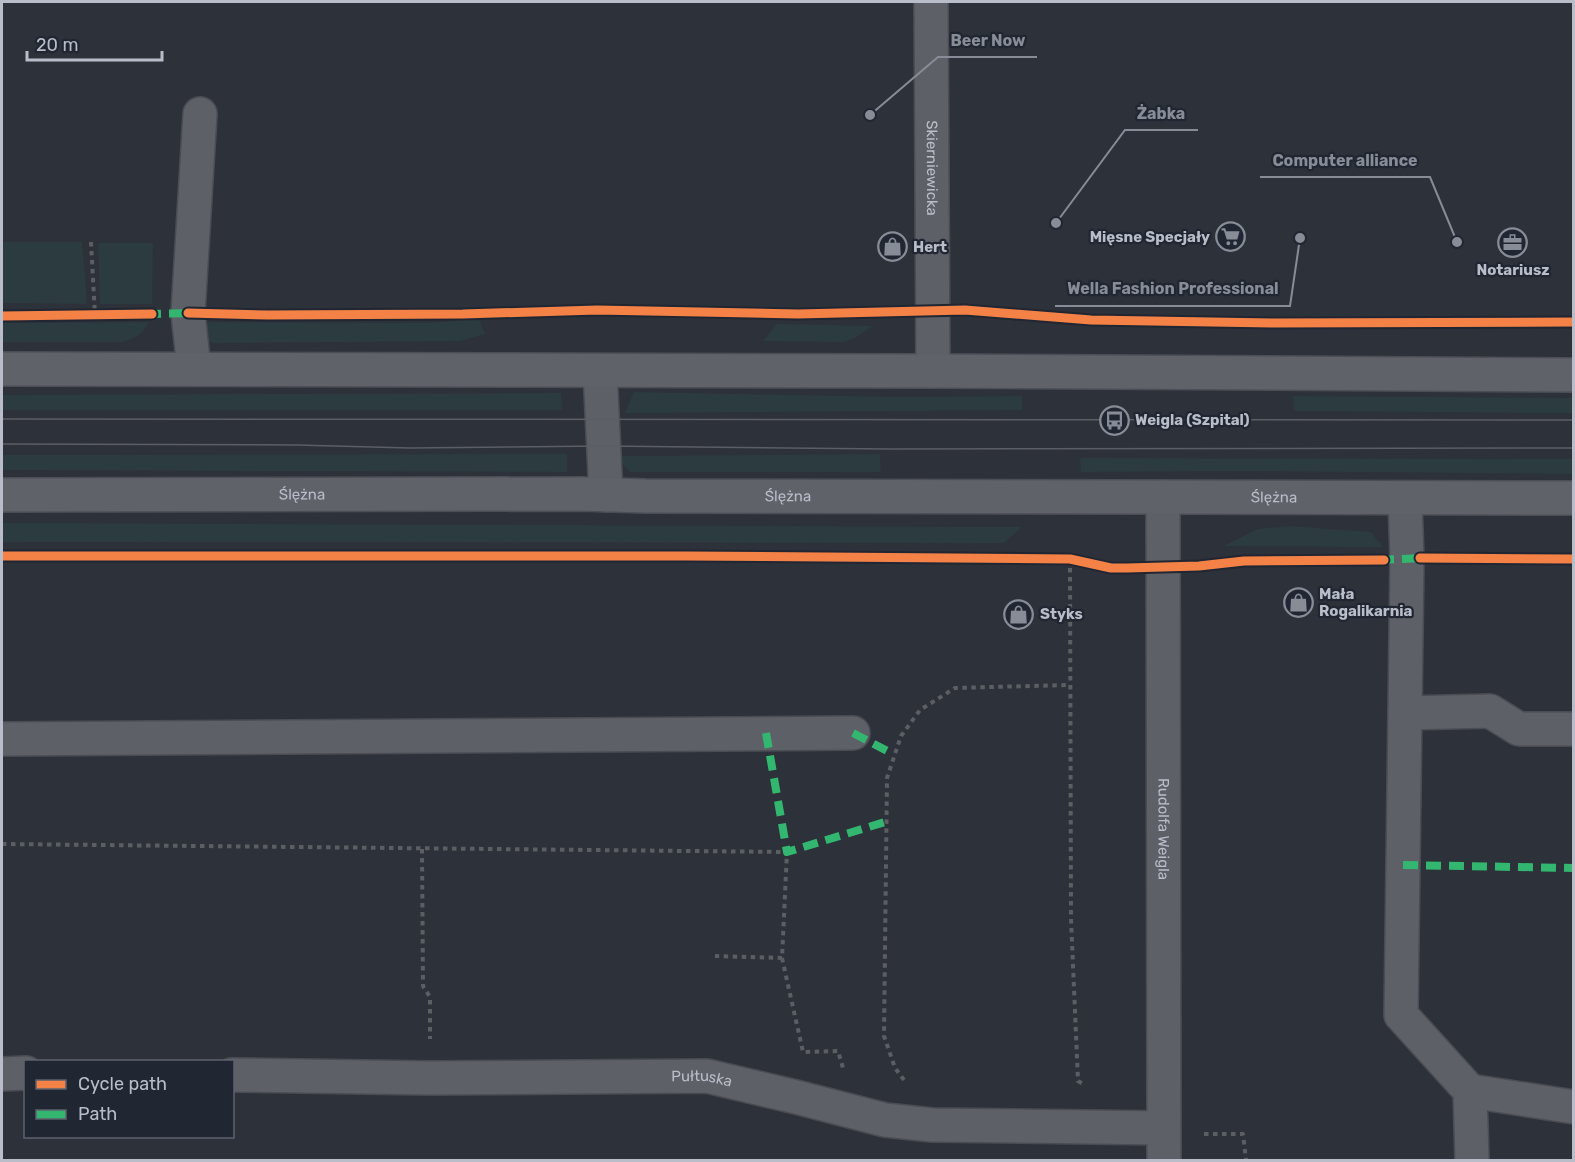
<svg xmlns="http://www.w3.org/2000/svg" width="1575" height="1162" font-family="Rubik,sans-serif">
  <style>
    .green { fill: #2b3b3f }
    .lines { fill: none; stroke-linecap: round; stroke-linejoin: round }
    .minor-casing { stroke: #494c52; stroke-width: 36 }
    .major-casing { stroke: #4b4e56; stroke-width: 36 }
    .path { stroke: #5b5f64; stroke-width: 4; stroke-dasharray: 4.5 4.5; stroke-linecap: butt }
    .minor { stroke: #5d6067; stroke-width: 33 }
    .major { stroke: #5f6269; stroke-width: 33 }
    .tram { stroke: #5b5e64; stroke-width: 1.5 }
    .quiet { stroke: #33b770; stroke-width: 8; stroke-dasharray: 15 8; stroke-linecap: butt }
    .cycleway-casing { stroke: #212633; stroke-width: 13 }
    .cycleway { stroke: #f48246; stroke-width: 9 }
    .labels { text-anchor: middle; stroke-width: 4.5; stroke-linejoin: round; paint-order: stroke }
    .street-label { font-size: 15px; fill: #b8bdc9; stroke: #212633 }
    .poi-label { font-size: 15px; font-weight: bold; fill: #b8bdc9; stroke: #212633; text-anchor: start }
    .leader { fill: none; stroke: #878c97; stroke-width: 2 }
    .callout-dot { fill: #878c97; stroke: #212633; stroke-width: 2 }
    .callout-label { font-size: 16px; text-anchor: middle; font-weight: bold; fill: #878c97; stroke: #212633; stroke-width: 4.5; stroke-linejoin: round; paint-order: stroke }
  </style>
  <rect width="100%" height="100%" fill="#2d3139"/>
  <g class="green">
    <path d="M2,242H82L87,304L2,303Z"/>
    <path d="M98,243H153L152,304H100Z"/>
    <path d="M477,315L485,334L460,341L212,343L204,338L195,322L428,323L453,321Z"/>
    <path d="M149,322C144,334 134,339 122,342H2V323Z"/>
    <path d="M777,324L873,326L855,338L844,342L763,341Z"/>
    <path d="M634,392L901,397L1022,396V410L625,413Z"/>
    <path d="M561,393L562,410H2V395Z"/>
    <path d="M1293,396L1573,398V413L1294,411Z"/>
    <path d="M567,454V472L2,470V455Z"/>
    <path d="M880,454L881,472H630L623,465L620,456Z"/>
    <path d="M1080,458L1573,459L1574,474L1246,471L1081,472Z"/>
    <path d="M2,523L1022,527L1004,543L2,542Z"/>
    <path d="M1288,526L1371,532L1383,547L1224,546L1258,529Z"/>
  </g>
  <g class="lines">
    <defs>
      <g id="minor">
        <path id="s1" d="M931,2L933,371"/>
        <path d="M194,369L188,313L200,114"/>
        <path d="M600,371L606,495"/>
        <path id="s2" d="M1163,497L1164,1160"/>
        <path d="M1405,499L1407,559L1401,1015L1470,1091L1472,1160"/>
        <path d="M1405,713L1490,711L1519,729H1574"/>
        <path d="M2,739L853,733"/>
        <path d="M2,1074L26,1073"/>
        <path id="s3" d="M232,1075L429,1078L707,1076L796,1097L885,1120L932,1125L1163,1128"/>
        <path d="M1470,1091L1574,1107"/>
      </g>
      <g id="major">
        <path d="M2,369L933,371L1574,375"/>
        <path id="s4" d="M2,495L581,494L645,496L1574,498"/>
      </g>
    </defs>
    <use href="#minor" class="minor-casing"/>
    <use href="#major" class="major-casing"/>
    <g class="path">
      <path d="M91,242L95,315"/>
      <path d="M1070,559L1071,919L1078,1081L1085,1085"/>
      <path d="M2,844L787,852L782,958L715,956"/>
      <path d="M422,849L423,986L430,997V1039"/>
      <path d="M782,958L803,1052L838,1051L843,1068"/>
      <path d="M904,1080L895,1068L884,1036L887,778L901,736L920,710L955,688L1069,685"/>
      <path d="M1204,1134H1243L1246,1160"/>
    </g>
    <use href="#minor" class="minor"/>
    <use href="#major" class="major"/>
    <g class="tram">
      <path d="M2,419L1574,420"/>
      <path d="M2,444L297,445L409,448L604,446L889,449L1574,448"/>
    </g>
    <g class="quiet">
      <path d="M146,314L191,313"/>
      <path d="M1379,560L1424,558"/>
      <path d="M766,733L787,852L885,822"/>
      <path d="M853,733L893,754"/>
      <path d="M1403,865L1574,868"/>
    </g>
    <defs>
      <g id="cycleway">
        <path d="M188,313L268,315L463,314L597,310L798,314L965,310L1091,320L1272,323L1574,322"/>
        <path d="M2,316L152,314"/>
        <path d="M2,556H687L1070,559L1111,568H1127L1199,566L1244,561L1384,560"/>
        <path d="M1420,558L1574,559"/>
      </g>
    </defs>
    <use href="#cycleway" class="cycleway-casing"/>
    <use href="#cycleway" class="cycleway"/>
  </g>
  <defs>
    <symbol id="supermarket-ring" viewBox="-11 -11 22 22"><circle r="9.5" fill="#212633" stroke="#878c97" stroke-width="1.5"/><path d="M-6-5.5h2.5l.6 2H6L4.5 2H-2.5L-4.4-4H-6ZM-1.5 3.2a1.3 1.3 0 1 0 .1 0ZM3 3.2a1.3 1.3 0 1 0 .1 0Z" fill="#878c97"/></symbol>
    <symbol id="office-ring" viewBox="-11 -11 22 22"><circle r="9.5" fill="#212633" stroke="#878c97" stroke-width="1.5"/><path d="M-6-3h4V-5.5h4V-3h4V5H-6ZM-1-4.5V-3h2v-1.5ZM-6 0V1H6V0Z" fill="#878c97"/></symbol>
    <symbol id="shop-ring" viewBox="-11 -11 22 22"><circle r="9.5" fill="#212633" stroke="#878c97" stroke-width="1.5"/><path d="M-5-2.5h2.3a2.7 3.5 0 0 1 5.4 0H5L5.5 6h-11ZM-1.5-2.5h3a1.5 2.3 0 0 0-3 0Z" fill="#878c97"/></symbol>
    <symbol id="bus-ring" viewBox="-11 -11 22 22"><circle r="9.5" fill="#212633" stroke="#878c97" stroke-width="1.5"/><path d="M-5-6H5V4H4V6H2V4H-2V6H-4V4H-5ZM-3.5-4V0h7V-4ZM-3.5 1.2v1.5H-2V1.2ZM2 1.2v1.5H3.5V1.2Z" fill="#878c97"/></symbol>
  </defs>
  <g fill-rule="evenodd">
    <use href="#supermarket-ring" x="1214" y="220" width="33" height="33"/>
    <use href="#office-ring" x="1496" y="226" width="33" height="33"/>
    <use href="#shop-ring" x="876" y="230" width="33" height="33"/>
    <use href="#bus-ring" x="1098" y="404" width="33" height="33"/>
    <use href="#shop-ring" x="1282" y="586" width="33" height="33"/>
    <use href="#shop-ring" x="1002" y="598" width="33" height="33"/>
  </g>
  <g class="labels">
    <g class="street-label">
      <text dy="5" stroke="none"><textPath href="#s1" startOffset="166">Skierniewicka</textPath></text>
      <text dy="5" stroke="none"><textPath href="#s4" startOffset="300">Ślężna</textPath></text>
      <text dy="5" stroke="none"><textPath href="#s4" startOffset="786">Ślężna</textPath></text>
      <text dy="5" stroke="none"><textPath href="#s4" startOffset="1272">Ślężna</textPath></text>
      <text dy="5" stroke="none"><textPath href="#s2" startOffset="332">Rudolfa Weigla</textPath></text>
      <text dy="5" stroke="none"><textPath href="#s3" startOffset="470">Pułtuska</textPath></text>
    </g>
    <g class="poi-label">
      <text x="1210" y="242" text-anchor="end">Mięsne Specjały</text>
      <text x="913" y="252">Hert</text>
      <text x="1513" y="275" text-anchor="middle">Notariusz</text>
      <text x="1135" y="425">Weigla (Szpital)</text>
      <text x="1319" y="599">Mała<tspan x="1319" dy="17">Rogalikarnia</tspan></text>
      <text x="1040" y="619">Styks</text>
    </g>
  </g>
  <path class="leader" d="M870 115L938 57H1037M1056 223L1125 130H1198M1457 242L1430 177H1260M1300 238L1290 306H1055"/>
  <g class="callout-dot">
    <circle cx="870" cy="115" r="6"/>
    <circle cx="1056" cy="223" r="6"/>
    <circle cx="1457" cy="242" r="6"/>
    <circle cx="1300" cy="238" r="6"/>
  </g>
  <g class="callout-label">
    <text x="988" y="46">Beer Now</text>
    <text x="1161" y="119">Żabka</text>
    <text x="1345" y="166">Computer alliance</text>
    <text x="1173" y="294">Wella Fashion Professional</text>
  </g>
  <rect width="1575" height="1162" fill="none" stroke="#b8bdc9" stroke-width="6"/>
  <rect x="24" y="1060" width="210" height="78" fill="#212633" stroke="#5d626f" stroke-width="1.5"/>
  <rect x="36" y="1080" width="30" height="9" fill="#f48246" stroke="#5d626f" stroke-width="1.5"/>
  <text x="78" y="1090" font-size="18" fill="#b8bdc9">Cycle path</text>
  <rect x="36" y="1110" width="30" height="9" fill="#33b770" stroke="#5d626f" stroke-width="1.5"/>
  <text x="78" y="1120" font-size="18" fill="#b8bdc9">Path</text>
  <path d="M27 51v9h135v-9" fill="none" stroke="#b8bdc9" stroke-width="3"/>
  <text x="36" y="51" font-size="18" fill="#b8bdc9" stroke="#212633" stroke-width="4.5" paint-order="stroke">20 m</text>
</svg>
